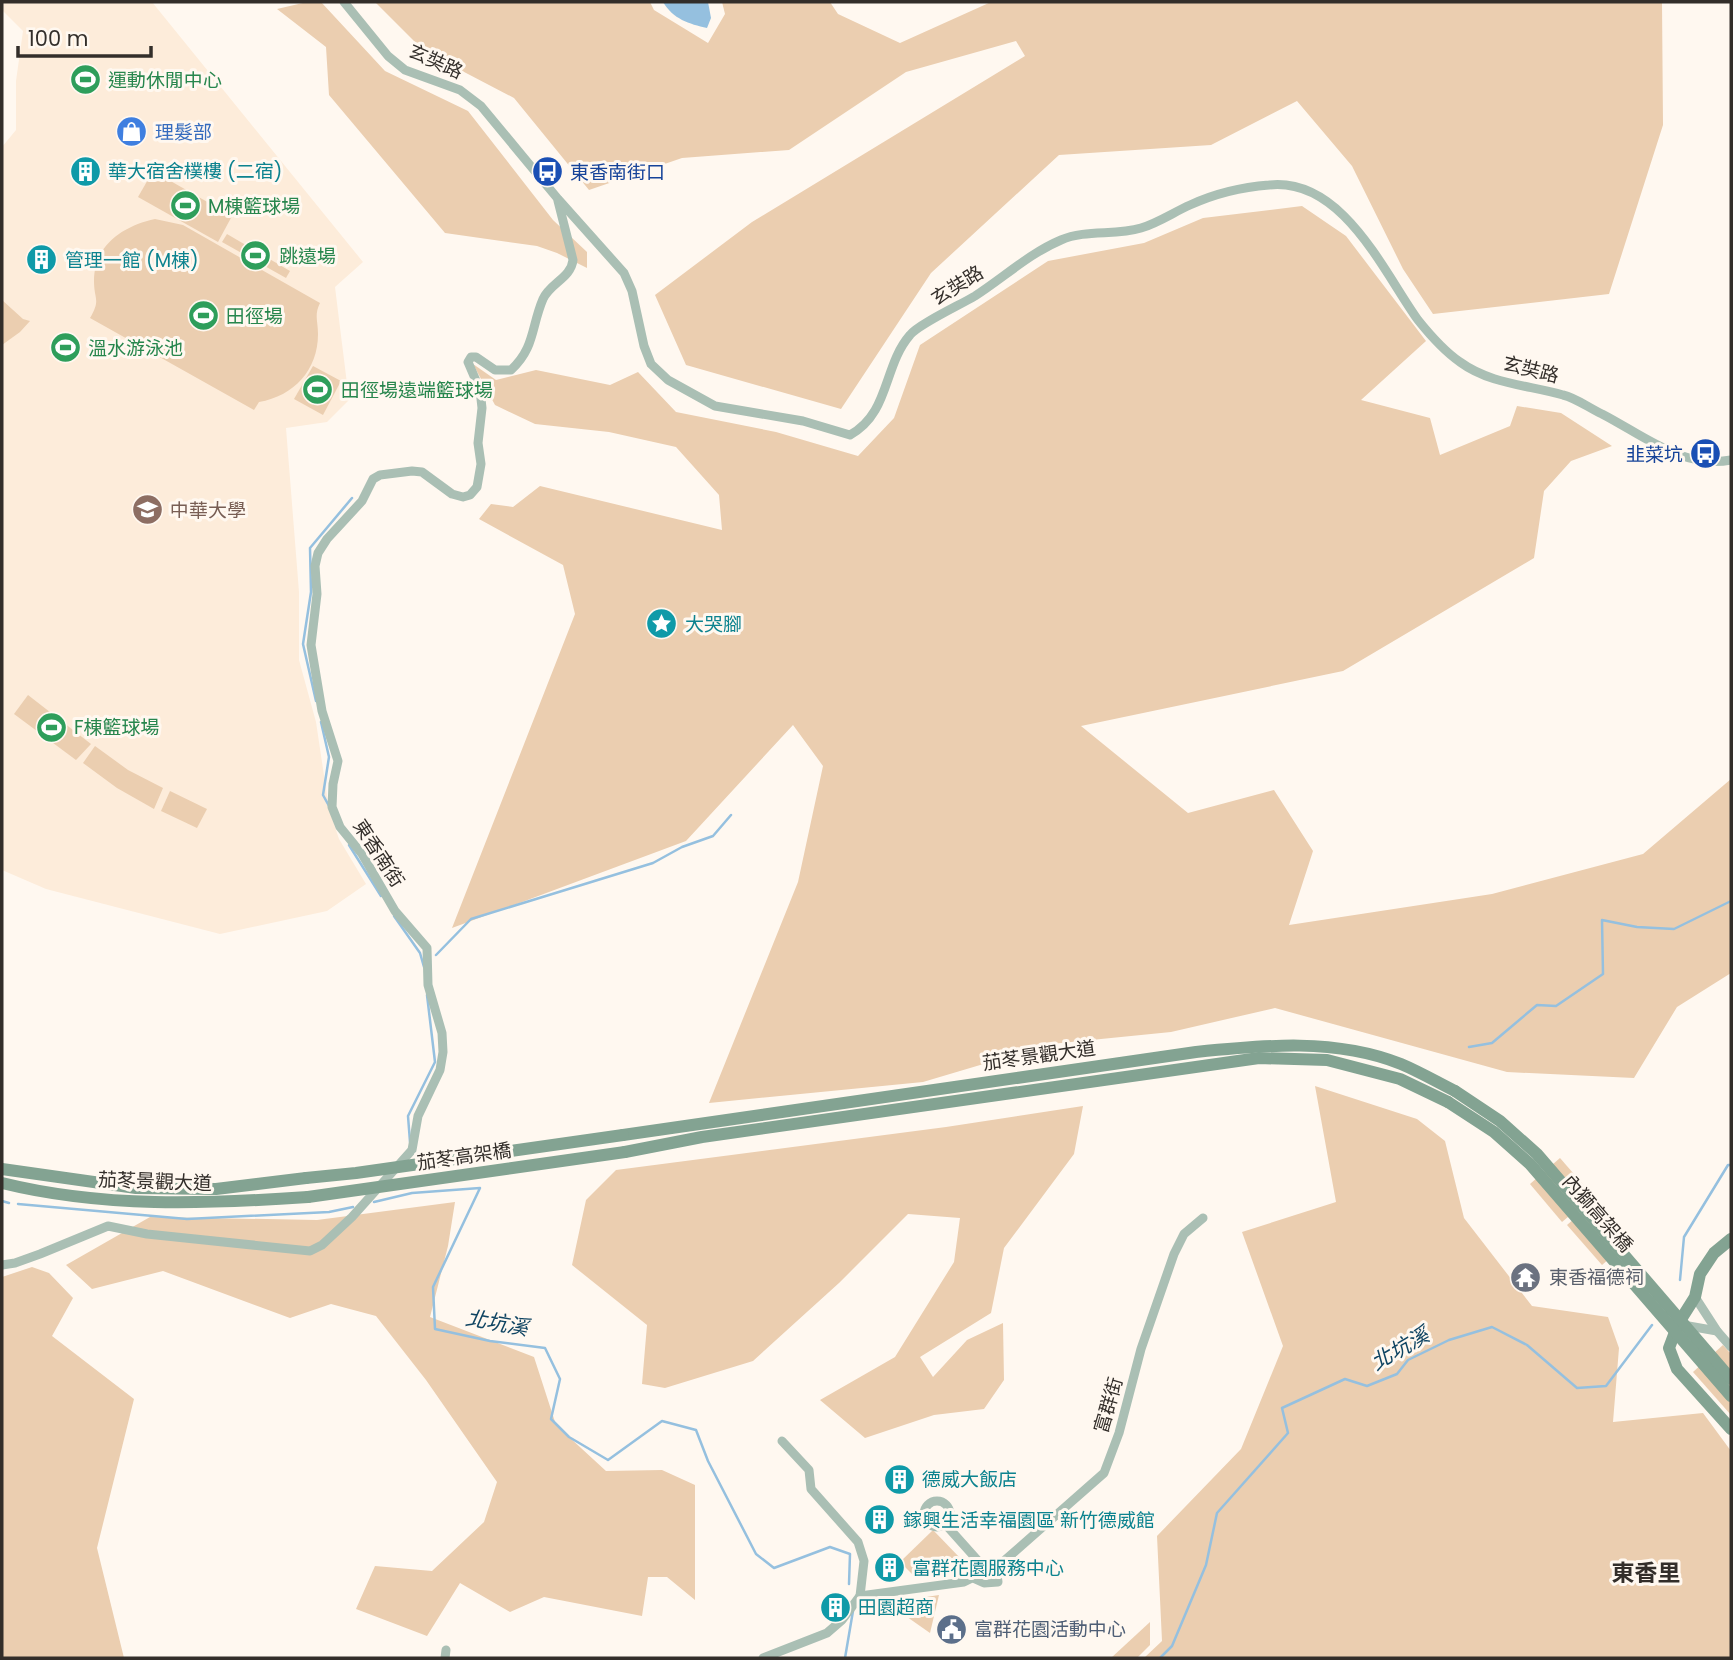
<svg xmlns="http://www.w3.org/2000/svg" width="1733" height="1660" font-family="Poppins,'Noto Sans TC',sans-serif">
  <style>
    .education { fill: #fdecda }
    .green { fill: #ebceb0 }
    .water { fill: #95c0df }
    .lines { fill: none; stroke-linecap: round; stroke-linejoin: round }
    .stream { stroke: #95c0df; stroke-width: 2.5 }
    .street { stroke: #aabfb4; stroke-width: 9 }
    .secondary { stroke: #83a392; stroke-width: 12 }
    .secondary-bridge { stroke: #83a392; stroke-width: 12 }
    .labels { text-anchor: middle; stroke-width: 6; stroke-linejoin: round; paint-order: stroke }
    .street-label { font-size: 19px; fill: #332e2a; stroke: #fff8f0 }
    .leisure-label { font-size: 19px; fill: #27864d; stroke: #fff8f0; text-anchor: start }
    .shop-label { font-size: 19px; fill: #366cbe; stroke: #fff8f0; text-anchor: start }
    .culture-label { font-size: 19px; fill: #0d838f; stroke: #fff8f0; text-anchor: start }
    .transit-label { font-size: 19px; fill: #164399; stroke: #fff8f0; text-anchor: start }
    .education-label { font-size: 19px; fill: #785e54; stroke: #fff8f0; text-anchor: start }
    .worship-label { font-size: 19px; fill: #5b616d; stroke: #fff8f0; text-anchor: start }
    .service-label { font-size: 19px; fill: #4e5e75; stroke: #fff8f0; text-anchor: start }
    .water-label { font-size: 21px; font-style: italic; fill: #0f4462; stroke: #fff8f0 }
    .quarter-label { font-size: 23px; font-weight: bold; fill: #332e2a; stroke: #fff8f0 }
  </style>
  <rect width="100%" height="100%" fill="#fff8f0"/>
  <path class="education" d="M2,2H152L363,262L335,287L349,400L327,422L286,428L299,592V660L316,722L329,809L339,839L366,884L327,911L220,934L46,889L2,870V147L16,130V81L23,31L2,10Z"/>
  <g class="green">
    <path d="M307,2H321L385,71L468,111L553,220L587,252V268L557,253L537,246L445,233L329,95L326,47L277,9Z"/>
    <path d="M375,2H650L654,10L708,43L725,14L722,2H830L838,14L900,43L991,2H1662L1663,125L1609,294L1433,314L1403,269L1352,166L1297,101L1211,145L1059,155L931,273L841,409L686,365L655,295L752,222L1025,56L1016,41L906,72L789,150L682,158L589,190L514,98L424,51Z"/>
    <path d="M153,171L232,216L218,242L138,197Z"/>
    <path d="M1302,206L1346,236L1426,341L1361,400L1430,418L1440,455L1510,426L1517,406L1561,413L1612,446L1571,461L1544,491L1534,558L1343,671L1081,726L1188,813L1274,790L1313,851L1289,925L1492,894L1643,854L1731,779V973L1677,1007L1634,1078L1507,1072L1275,1008L1171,1032L1051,1044L923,1082L709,1103L798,882L823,766L793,725L686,841L452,928L575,614L563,565L479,519L491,504L513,507L540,486L722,530L719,495L676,447L609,432L535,424L495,405L473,364L496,380L536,370L610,385L638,372L676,412L776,432L858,456L894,418L920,345L1048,261L1144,243L1203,218Z"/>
    <path d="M155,219L183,225L320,303C314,315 318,321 318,334C318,370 294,396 259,402L254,410L90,318C101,299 94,300 94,281C94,245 123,226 155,219Z"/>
    <path d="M227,234L290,271L286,278L222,242Z"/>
    <path d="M2,300L23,319L30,321L20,332L2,345Z"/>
    <path d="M313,366L341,381L323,415L294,399Z"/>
    <path d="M28,695L91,744L76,760L14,714Z"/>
    <path d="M95,746L128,770L163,788L154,809L117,788L83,763Z"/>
    <path d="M170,791L207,809L197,828L161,811Z"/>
    <path d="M1315,1086L1417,1119L1445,1141L1464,1218L1532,1306L1608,1317L1619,1348L1613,1422L1703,1413L1731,1451V1658H1144L1162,1641L1157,1536L1241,1449L1283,1346L1242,1232L1336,1202Z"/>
    <path d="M1083,1106L1074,1154L1004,1248L991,1313L920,1357L933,1377L967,1340L1003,1323L1004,1380L984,1409L934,1415L865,1438L820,1400L895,1357L954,1262L960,1218L908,1214L839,1283L753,1361L665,1388L642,1384L647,1325L572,1265L586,1200L616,1170L946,1127Z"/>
    <path d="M1560,1158L1593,1196L1562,1222L1530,1184Z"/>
    <path d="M1597,1199L1632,1239L1602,1265L1567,1225Z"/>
    <path d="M455,1202L448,1246L430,1317L534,1357L556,1425L606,1471L662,1470L695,1485V1600L667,1577H648L642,1616L544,1597L510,1612L460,1583L427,1636L356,1609L375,1566L432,1571L484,1522L497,1482L426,1380L376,1316L331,1304L290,1318L163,1271L92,1289L66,1265L150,1217L317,1220Z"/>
    <path d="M32,1267L49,1273L73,1298L52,1336L134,1399L97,1548L124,1658H2V1277Z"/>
    <path d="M1723,1345L1731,1354V1415L1693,1372Z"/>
    <path d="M933,1530L962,1560L945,1576L916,1578L900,1562Z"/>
    <path d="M939,1595L930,1633L900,1612V1601Z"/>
    <path d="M1150,1622V1645L1137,1658H1111Z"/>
  </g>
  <path class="water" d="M663,2H708L711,18L707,28C689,24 673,19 663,2Z"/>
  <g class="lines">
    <g class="stream">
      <path d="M316,701L303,644L311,592L310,548L352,498"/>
      <path d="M321,722L329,757L323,795L329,806"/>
      <path d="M349,845L381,896"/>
      <path d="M394,916L420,953L424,967"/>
      <path d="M436,955L471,919L653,863L682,847L713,836L731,815"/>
      <path d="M1469,1047L1492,1043L1537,1005L1556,1006L1603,974L1602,920L1637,927L1674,929L1731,901"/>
      <path d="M410,1142L408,1116L435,1062L427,995"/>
      <path d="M2,1201L9,1203"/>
      <path d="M374,1202L412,1193L480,1188L433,1287L435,1329L490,1341L545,1348L560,1379L551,1419L569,1437L608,1460L662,1421L696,1430L708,1461L756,1554L774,1568L830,1547L850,1554L849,1584"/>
      <path d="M18,1204L187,1219L329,1212L353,1207"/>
      <path d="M1680,1280L1684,1237L1728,1165H1731"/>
      <path d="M845,1658L853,1611"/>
      <path d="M1160,1658L1172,1646L1206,1565L1217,1513L1288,1433L1282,1408L1345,1379L1367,1386L1397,1374L1408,1360L1449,1340L1492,1327L1527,1345L1577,1388L1606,1386L1652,1325"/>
    </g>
    <g class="street">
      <path d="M344,2L388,56L405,70L460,90L481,106L558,199L624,273L632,291L644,346L651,364L668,380L715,406L803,421L850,435C890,413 883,366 910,335C919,324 960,305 975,296C1003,278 1030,253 1061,240C1086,229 1115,236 1141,228C1158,223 1174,212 1190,205C1214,194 1243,187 1269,185C1342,177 1383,271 1418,320C1430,335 1444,351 1460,362C1490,384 1528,385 1563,395C1576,398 1589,408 1602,414C1643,435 1682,469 1731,460"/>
      <path d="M2,1265L15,1263L40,1254L108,1226L147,1234L310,1251L322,1245L352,1217L412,1150L418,1116L440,1070L443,1052L442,1033L428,985L427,948L395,911L362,854L340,827L332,807L333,784L338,761L322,711L311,645L317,594L315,566L318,553L327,539L362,501L373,479L380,475L412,471L422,472L452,494L463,497L470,495L477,487L481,464L478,443L482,408L480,390L468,362L471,357H476L495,370H511C535,348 531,327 543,299C550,283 571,278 573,260L558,201"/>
      <path d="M1695,1297L1717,1331L1731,1347"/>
      <path d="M1683,1325L1717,1331"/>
      <path d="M782,1441L809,1470L811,1489L858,1542L864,1561L860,1596"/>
      <circle cx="937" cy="1514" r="13"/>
      <path d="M973,1578L984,1583L998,1582L996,1568L1104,1473L1119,1433L1141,1349L1174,1254L1184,1234L1203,1218"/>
      <path d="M445,1658L446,1650"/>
      <path d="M763,1658L827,1633L842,1620L860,1596L964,1582C973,1578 980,1574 980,1563L946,1525"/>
    </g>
    <g class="secondary">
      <path d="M623,1135L1196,1052C1264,1045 1336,1038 1401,1064C1420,1072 1437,1082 1455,1091"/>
      <path d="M625,1152L702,1137L1259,1058L1327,1060L1400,1079L1448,1102"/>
      <path d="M2,1169L136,1188L216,1189L306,1178"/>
      <path d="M2,1183C103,1208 206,1204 308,1197"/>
      <path d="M1731,1239L1714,1253L1700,1274L1695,1297L1678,1324L1669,1348L1677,1369L1731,1429"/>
    </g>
    <g class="secondary-bridge">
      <path d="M1455,1091L1500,1121L1537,1154L1731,1379"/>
      <path d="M1448,1102L1494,1132L1530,1164L1731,1396"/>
      <path d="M306,1178L356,1173L623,1135"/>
      <path d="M308,1197L625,1152"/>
    </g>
  </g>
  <defs>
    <symbol id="stadium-disc" viewBox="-11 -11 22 22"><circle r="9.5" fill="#2e9e5b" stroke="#fff8f0"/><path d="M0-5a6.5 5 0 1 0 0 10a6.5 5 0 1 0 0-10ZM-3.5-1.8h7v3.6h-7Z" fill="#fff"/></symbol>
    <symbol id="shop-disc" viewBox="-11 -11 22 22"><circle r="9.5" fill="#3f7fe0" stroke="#fff8f0"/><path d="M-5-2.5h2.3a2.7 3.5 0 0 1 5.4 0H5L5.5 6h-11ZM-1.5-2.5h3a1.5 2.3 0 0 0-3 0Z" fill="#fff"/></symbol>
    <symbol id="building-disc" viewBox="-11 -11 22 22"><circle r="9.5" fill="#0f9aa8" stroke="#fff8f0"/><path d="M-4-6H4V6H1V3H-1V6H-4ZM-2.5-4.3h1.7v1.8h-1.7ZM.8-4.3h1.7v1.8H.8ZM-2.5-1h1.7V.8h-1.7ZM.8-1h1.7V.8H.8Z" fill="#fff"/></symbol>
    <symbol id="bus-disc" viewBox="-11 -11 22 22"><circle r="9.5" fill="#1a4fb4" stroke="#fff8f0"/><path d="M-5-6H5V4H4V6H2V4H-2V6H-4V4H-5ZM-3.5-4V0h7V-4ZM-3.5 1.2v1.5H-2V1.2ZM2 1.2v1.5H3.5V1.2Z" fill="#fff"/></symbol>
    <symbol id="university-disc" viewBox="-11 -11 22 22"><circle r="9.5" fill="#8d6e63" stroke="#fff8f0"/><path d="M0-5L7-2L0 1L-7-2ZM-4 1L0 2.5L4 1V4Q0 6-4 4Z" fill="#fff"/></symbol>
    <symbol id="sight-disc" viewBox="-11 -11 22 22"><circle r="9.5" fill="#0f9aa8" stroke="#fff8f0"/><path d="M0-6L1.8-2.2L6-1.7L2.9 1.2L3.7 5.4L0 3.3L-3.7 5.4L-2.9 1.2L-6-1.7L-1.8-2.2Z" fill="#fff"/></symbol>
    <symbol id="temple-disc" viewBox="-11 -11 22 22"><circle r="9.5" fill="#6b7280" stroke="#fff8f0"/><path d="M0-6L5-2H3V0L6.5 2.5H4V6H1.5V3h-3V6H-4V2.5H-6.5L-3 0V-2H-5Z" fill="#fff"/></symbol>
    <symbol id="civic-disc" viewBox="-11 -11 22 22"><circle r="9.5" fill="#5c6f8a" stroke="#fff8f0"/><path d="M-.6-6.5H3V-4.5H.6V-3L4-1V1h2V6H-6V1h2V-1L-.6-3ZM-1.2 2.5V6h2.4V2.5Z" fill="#fff"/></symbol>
  </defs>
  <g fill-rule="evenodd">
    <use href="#stadium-disc" x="68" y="62" width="35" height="35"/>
    <use href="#shop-disc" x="114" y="114" width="35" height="35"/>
    <use href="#building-disc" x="68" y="154" width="35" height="35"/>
    <use href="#bus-disc" x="530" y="154" width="35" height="35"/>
    <use href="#stadium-disc" x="168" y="188" width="35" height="35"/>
    <use href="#stadium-disc" x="238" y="238" width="35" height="35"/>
    <use href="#building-disc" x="24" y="242" width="35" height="35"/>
    <use href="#stadium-disc" x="186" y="298" width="35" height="35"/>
    <use href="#stadium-disc" x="48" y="330" width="35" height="35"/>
    <use href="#stadium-disc" x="300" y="372" width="35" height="35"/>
    <use href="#bus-disc" x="1688" y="436" width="35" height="35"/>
    <use href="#university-disc" x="130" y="492" width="35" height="35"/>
    <use href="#sight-disc" x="644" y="606" width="35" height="35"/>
    <use href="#stadium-disc" x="34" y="710" width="35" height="35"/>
    <use href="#temple-disc" x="1508" y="1260" width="35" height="35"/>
    <use href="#building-disc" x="882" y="1462" width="35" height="35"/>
    <use href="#building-disc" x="862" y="1502" width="35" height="35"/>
    <use href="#building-disc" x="872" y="1550" width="35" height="35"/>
    <use href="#building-disc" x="818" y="1590" width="35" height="35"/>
    <use href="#civic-disc" x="934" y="1612" width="35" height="35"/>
  </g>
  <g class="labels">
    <g class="street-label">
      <text transform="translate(436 61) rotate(24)" y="7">玄奘路</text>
      <text transform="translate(957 285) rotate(-32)" y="7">玄奘路</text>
      <text transform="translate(1531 369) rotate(14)" y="7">玄奘路</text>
      <text transform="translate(379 853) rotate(57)" y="7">東香南街</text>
      <text transform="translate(1039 1055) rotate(-8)" y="7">茄苳景觀大道</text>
      <text transform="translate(464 1156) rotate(-8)" y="7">茄苳高架橋</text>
      <text transform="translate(155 1181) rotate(2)" y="7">茄苳景觀大道</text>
      <text transform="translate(1598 1213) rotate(49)" y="7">內獅高架橋</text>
      <text transform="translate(1108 1405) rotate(-74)" y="7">富群街</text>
    </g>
    <g class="leisure-label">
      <text x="108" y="87">運動休閒中心</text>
      <text x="208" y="213">M棟籃球場</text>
      <text x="279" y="263">跳遠場</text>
      <text x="226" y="323">田徑場</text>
      <text x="88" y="355">溫水游泳池</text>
      <text x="341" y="397">田徑場遠端籃球場</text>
      <text x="74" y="734">F棟籃球場</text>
    </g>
    <g class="shop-label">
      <text x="155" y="139">理髮部</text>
    </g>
    <g class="culture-label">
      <text x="108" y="178">華大宿舍樸樓 (二宿)</text>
      <text x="65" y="267">管理一館 (M棟)</text>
      <text x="685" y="631">大哭腳</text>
      <text x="922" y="1486">德威大飯店</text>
      <text x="903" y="1527">鎵興生活幸福園區 新竹德威館</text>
      <text x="912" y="1575">富群花園服務中心</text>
      <text x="858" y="1614">田園超商</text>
    </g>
    <g class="transit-label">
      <text x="570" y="179">東香南街口</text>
      <text x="1683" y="461" text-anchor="end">韭菜坑</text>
    </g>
    <g class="education-label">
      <text x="170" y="517">中華大學</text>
    </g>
    <g class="worship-label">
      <text x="1549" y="1284">東香福德祠</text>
    </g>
    <g class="service-label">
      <text x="974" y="1636">富群花園活動中心</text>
    </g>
    <g class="water-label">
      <text transform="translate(497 1323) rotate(10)" y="7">北坑溪</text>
      <text transform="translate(1400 1349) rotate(-30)" y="7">北坑溪</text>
    </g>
    <g class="quarter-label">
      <text x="1646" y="1581">東香里</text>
    </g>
  </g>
  <rect width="1733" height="1660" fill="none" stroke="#332e2a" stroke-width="7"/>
  <path d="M18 46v10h133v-10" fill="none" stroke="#332e2a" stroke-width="3.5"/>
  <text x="28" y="46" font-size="21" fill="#332e2a" stroke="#fff8f0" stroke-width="5" paint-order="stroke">100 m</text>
</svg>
